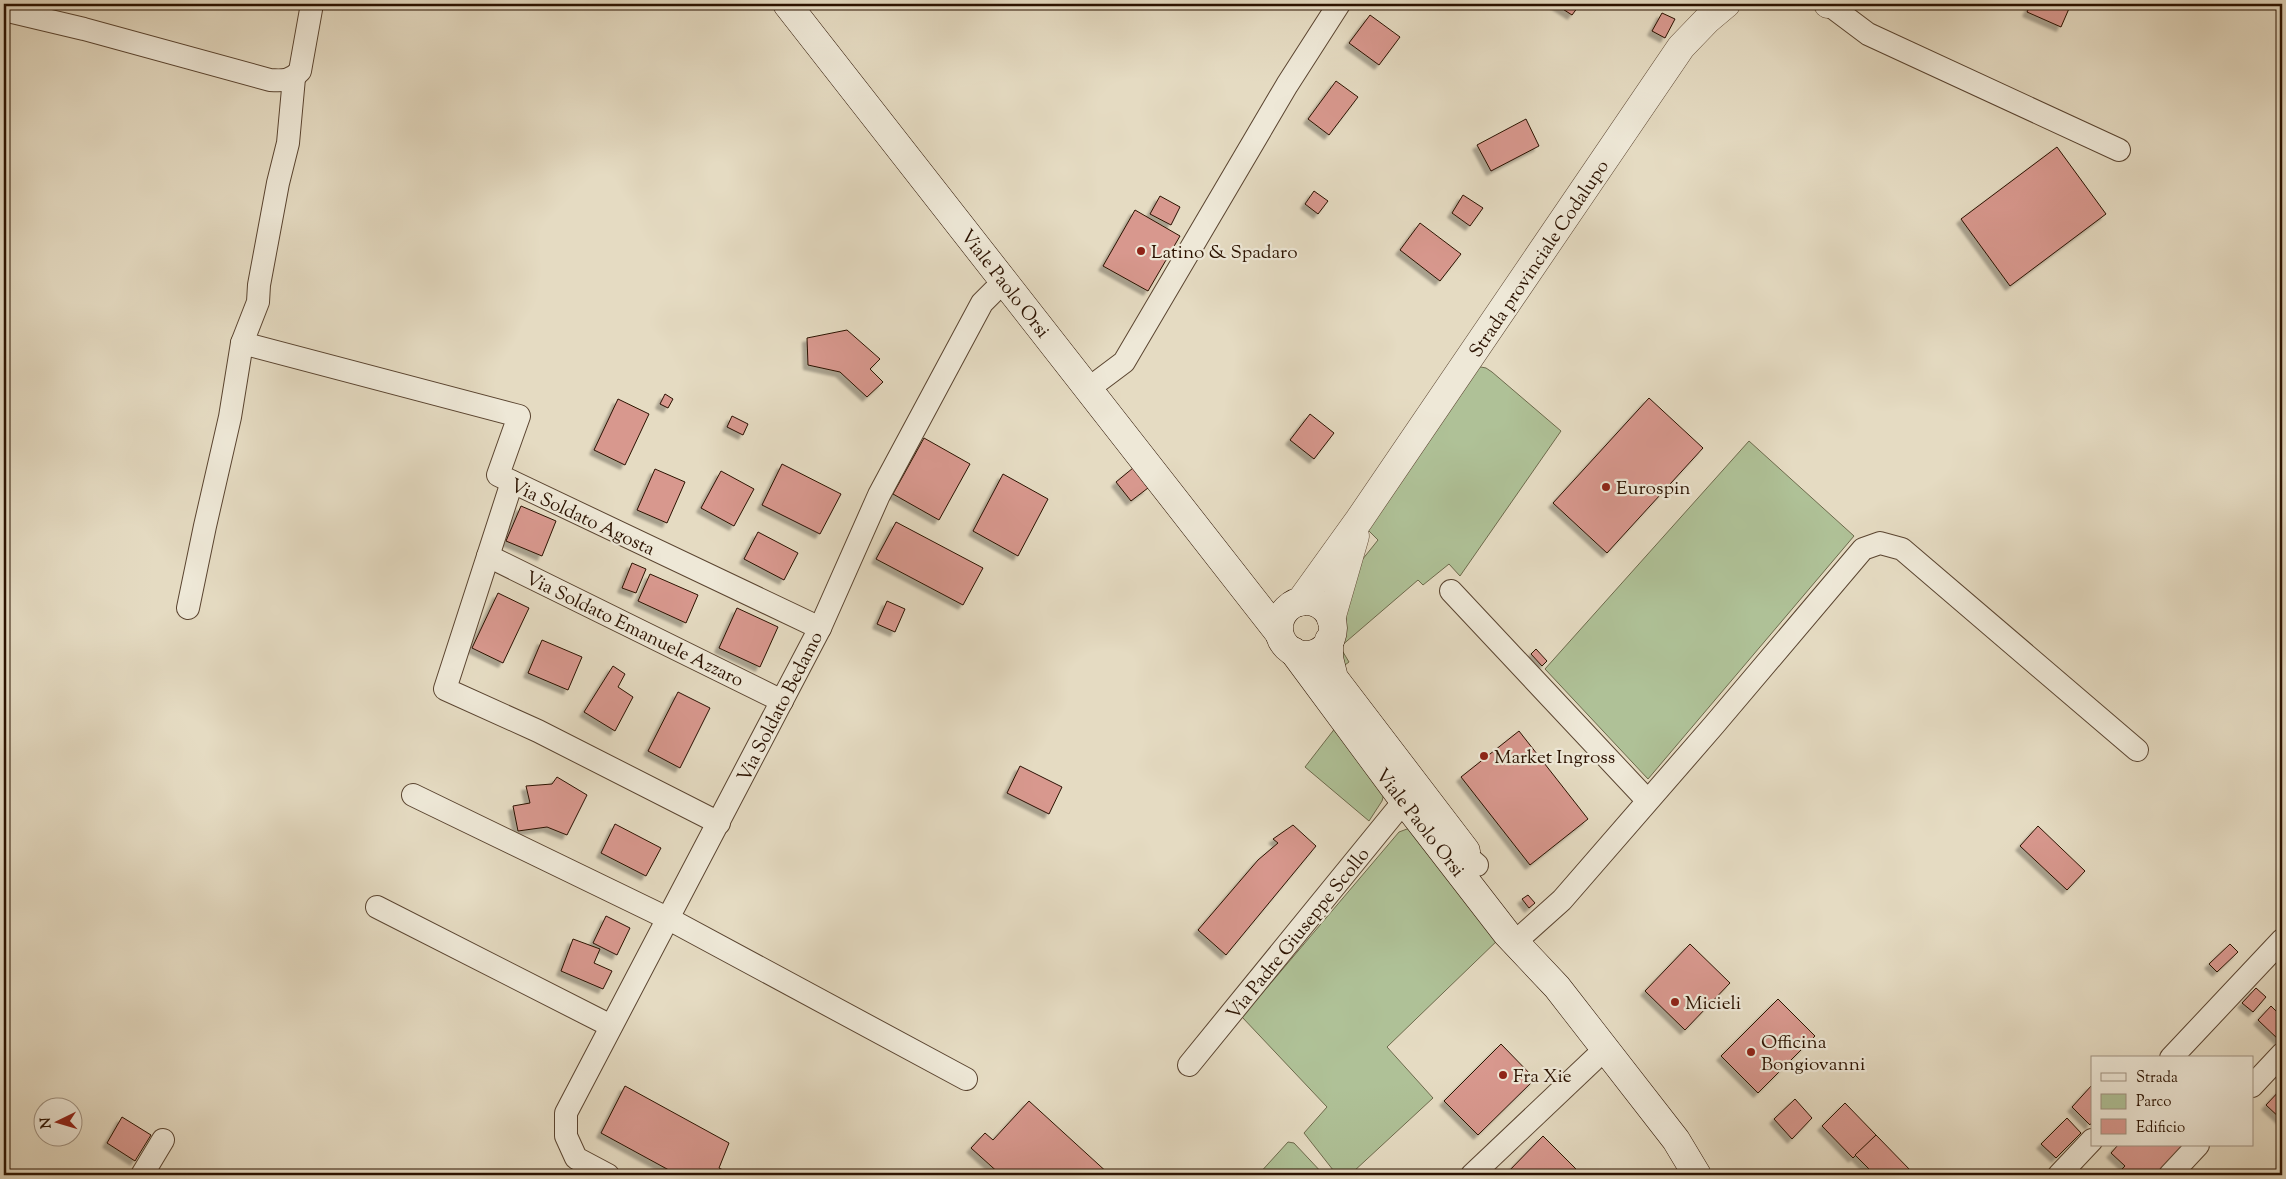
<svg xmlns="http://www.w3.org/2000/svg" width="2286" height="1179" font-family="'Sorts Mill Goudy',serif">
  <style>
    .green { fill: #afc197; stroke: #6d6a4c }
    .building { fill: #d8988e; stroke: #2b1200; filter: url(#shadow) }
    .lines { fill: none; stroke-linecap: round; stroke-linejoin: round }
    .minor-casing { stroke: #5a4430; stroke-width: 24 }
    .tertiary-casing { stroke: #5a4430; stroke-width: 29 }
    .secondary-casing { stroke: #2b1200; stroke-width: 29 }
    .minor { stroke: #eee8d7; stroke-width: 22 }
    .tertiary { stroke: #eee8d7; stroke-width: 28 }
    .secondary { stroke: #eee8d7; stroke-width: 28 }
    .poi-dot { fill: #8f2418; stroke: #eee8d7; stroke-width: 2 }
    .labels { text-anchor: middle; stroke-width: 4.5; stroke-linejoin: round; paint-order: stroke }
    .poi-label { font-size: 19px; fill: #2b1200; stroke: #eee8d7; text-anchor: start }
    .street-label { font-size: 19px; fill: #2b1200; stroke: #eee8d7 }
  </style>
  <defs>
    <filter id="shadow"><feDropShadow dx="-4.5" dy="4.5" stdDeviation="1" flood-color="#0004"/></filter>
  </defs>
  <rect width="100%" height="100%" fill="#e5dbc2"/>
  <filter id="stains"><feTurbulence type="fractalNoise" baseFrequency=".004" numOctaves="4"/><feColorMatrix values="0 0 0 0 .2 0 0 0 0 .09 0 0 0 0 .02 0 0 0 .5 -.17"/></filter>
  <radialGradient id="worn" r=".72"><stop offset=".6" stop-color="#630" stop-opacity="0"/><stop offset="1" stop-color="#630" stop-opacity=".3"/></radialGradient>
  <g class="green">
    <path d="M1476,366L1486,368L1492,372L1561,431L1460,576L1449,564L1423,585L1418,580L1340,647L1349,662L1338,670L1340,623L1358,565L1378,540L1366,528Z"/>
    <path d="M1749,441L1854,536L1648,779L1545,669Z"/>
    <path d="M1336,727L1385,790L1382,801L1369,821L1305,767Z"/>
    <path d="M1407,829H1413L1502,936L1387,1047L1433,1098L1353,1172L1356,1175H1337L1304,1133L1327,1107L1242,1017L1399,832Z"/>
    <path d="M1288,1142L1294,1143L1324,1175H1258Z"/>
  </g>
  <g class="building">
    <path d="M1555,4H1573L1578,7L1572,15Z"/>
    <path d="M2031,4H2071L2061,27L2027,12Z"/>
    <path d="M1662,13L1675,19L1665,38L1652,31Z"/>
    <path d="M1370,15L1400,37L1379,65L1349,43Z"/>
    <path d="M1336,81L1358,97L1329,135L1308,119Z"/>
    <path d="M1526,119L1539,146L1491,171L1477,145Z"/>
    <path d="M2057,147L2106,214L2010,286L1961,219Z"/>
    <path d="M1314,191L1328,201L1318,214L1305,204Z"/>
    <path d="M1463,195L1483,208L1470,226L1452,213Z"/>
    <path d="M1160,196L1180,207L1171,225L1150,214Z"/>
    <path d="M1135,210L1180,236L1148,291L1103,266Z"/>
    <path d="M1420,223L1461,254L1440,281L1400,250Z"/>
    <path d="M847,330L880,359L870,369L883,382L867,397L840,372L808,365L807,338Z"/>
    <path d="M665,394L673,399L668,408L660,404Z"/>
    <path d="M1649,398L1703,448L1607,553L1553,503Z"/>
    <path d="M618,399L649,414L625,465L594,450Z"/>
    <path d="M1310,414L1334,433L1314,459L1290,440Z"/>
    <path d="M732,416L748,424L743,435L727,427Z"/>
    <path d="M924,438L970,464L939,520L893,494Z"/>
    <path d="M782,464L841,494L820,534L762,505Z"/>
    <path d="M1133,468L1148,488L1131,501L1116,482Z"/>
    <path d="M655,469L685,482L667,523L637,510Z"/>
    <path d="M721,471L754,489L734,526L701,508Z"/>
    <path d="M1003,474L1048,499L1018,556L973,531Z"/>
    <path d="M521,506L556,521L542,556L506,541Z"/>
    <path d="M896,522L983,568L963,605L876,559Z"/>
    <path d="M758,532L798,553L784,580L744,559Z"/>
    <path d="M632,563L646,569L636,593L622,588Z"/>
    <path d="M650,574L698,595L686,623L638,601Z"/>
    <path d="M498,593L529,608L503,663L472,648Z"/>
    <path d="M887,601L905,609L895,632L877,624Z"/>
    <path d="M737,608L778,627L760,667L719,648Z"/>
    <path d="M542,640L582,657L568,690L528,673Z"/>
    <path d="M1536,649L1547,661L1542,666L1531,654Z"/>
    <path d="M613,666L625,674L618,687L633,697L615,731L584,712Z"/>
    <path d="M678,692L710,708L680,768L648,751Z"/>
    <path d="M1519,731L1588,819L1530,865L1461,777Z"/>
    <path d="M1020,766L1062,787L1049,814L1007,793Z"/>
    <path d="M557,777L587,795L567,835L547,827L518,831L513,806L530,803L526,786L552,784Z"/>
    <path d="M615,824L661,848L646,876L601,853Z"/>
    <path d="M1293,825L1316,846L1226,955L1198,930L1258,860L1278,843L1273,839Z"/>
    <path d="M2038,826L2085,871L2067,890L2020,846Z"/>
    <path d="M1528,895L1535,903L1529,908L1522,899Z"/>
    <path d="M606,916L630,928L617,955L593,943Z"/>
    <path d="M573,939L600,949L594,963L612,971L603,989L561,971Z"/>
    <path d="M1690,944L1730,983L1685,1030L1645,991Z"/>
    <path d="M2230,944L2238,952L2217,972L2209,964Z"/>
    <path d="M2256,988L2266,997L2253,1012L2242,1003Z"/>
    <path d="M1778,999L1815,1036L1758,1093L1721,1056Z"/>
    <path d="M2271,1006L2282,1017V1039L2280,1041L2258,1020Z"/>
    <path d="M1501,1044L1535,1079L1478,1135L1444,1101Z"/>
    <path d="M2092,1085V1122L2090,1125L2072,1107Z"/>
    <path d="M625,1086L729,1143L719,1168L733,1175H678L601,1133Z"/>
    <path d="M2282,1088V1120L2266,1105Z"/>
    <path d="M1795,1099L1812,1118L1792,1139L1774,1119Z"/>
    <path d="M1029,1101L1110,1175H1001L971,1148L985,1133L993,1140Z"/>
    <path d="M1845,1103L1876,1135L1853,1158L1822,1126Z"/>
    <path d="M122,1117L151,1135L135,1161L107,1143Z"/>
    <path d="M2067,1118L2081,1133L2056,1158L2041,1144Z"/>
    <path d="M1876,1135L1911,1171L1907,1175H1875L1855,1155Z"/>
    <path d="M1543,1136L1581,1174L1580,1175H1509L1507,1173Z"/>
    <path d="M2118,1145H2184L2158,1175H2116L2125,1166L2111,1153Z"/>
  </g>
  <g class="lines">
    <defs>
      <g id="minor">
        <path d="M1828,4L1868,34L2119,150"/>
        <path d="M4,10L84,29L270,80C283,81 291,81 300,71L312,4"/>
        <path d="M242,343L519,416L498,475L820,628"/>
        <path d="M1088,389L1124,362L1287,85L1339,4"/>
        <path d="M512,482L445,689L538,731L719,823"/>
        <path d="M488,556L782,701"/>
        <path d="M1451,591L1647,800"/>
        <path d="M188,608L205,526L230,417L242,343L258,302L259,285L278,183L288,143L294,78"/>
        <path d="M413,795L669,919L966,1079"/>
        <path d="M1451,842L1477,865"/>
        <path d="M377,907L611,1026"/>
        <path d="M1514,943L1562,900L1714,725L1863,549L1880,543L1902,549L2137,750"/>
        <path d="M2171,1058L2282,940"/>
        <path d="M1189,1065L1404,801"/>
        <path d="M2252,1086L2282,1054"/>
        <path d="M142,1175L163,1140"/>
        <path d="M608,1175L576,1158L566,1136V1113L820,628L879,495L982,303L1004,281"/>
        <path d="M1472,1175L1605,1049"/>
        <path d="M2059,1175L2092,1140"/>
        <path d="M2170,1175L2198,1145"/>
      </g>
      <g id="tertiary">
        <path d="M1828,4H1829"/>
        <path d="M1300,602L1359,520L1681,47L1707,20L1726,4"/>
        <path d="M1331,619L1355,536"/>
      </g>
      <g id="secondary">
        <path d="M787,4L1279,633"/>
        <circle cx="1306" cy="628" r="27"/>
        <path d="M1329,640V658L1334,678L1466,851"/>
        <path d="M1293,651L1404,801L1507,934L1557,987L1676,1140L1697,1175"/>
      </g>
    </defs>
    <use href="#minor" class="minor-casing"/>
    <use href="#tertiary" class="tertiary-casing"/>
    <use href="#secondary" class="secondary-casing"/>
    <use href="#minor" class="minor"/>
    <use href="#tertiary" class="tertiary"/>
    <use href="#secondary" class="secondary"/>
  </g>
  <g class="poi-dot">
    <circle cx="1141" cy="251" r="5"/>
    <circle cx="1606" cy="487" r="5"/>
    <circle cx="1484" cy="756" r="5"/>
    <circle cx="1675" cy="1002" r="5"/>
    <circle cx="1751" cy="1052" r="5"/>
    <circle cx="1503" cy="1075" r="5"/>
  </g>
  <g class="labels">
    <g class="poi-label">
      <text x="1151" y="258">Latino &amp; Spadaro</text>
      <text x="1616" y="494">Eurospin</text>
      <text x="1494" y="763">Market Ingross</text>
      <text x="1685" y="1009">Micieli</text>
      <text x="1761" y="1048">Officina<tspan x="1761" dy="22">Bongiovanni</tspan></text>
      <text x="1513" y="1082">Fra Xie</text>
    </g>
    <g class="street-label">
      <text transform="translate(1538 258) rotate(-56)" y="7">Strada provinciale Codalupo</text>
      <text transform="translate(1006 283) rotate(52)" y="7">Viale Paolo Orsi</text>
      <text transform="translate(583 516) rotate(25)" y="7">Via Soldato Agosta</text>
      <text transform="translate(635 628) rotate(26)" y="7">Via Soldato Emanuele Azzaro</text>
      <text transform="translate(779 706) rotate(-63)" y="7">Via Soldato Bedamo</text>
      <text transform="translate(1421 822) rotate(52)" y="7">Viale Paolo Orsi</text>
      <text transform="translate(1297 933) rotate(-51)" y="7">Via Padre Giuseppe Scollo</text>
    </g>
  </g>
  <rect width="2286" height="1179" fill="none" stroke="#e5dbc2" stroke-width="20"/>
  <rect x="5" y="5" width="2276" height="1169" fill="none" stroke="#2b1200" stroke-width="2.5"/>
  <rect x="10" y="10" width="2266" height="1159" fill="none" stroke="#2b1200"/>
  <rect x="2091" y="1056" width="162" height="90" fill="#eee8d7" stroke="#a09281"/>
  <rect x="2101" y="1073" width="25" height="8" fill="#eee8d7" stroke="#a09281"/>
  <text x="2136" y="1082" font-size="15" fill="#2b1200">Strada</text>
  <rect x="2101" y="1094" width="25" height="15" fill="#afc197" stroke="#a09281"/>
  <text x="2136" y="1106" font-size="15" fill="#2b1200">Parco</text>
  <rect x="2101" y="1119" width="25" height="15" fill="#d8988e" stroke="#a09281"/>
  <text x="2136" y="1132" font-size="15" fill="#2b1200">Edificio</text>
  <g transform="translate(58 1122) rotate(265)"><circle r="24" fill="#eee8d7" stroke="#a09281"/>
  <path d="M0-4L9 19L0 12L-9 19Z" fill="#8f2418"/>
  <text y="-8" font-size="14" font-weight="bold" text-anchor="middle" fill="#2b1200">N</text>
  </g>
  <rect width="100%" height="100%" filter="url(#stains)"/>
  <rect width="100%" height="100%" fill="url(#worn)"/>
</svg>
